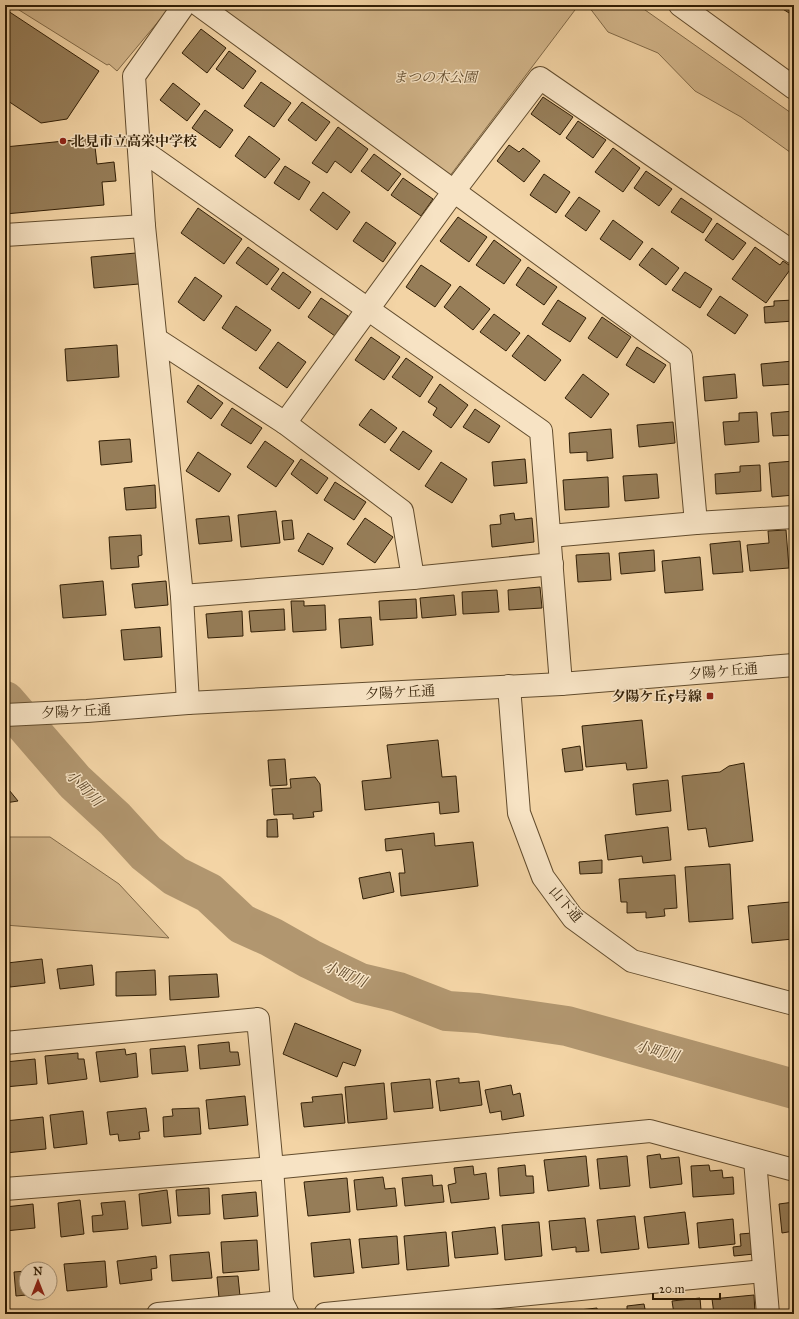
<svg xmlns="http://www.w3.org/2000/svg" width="799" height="1319" font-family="'IM FELL Great Primer','Noto Serif JP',serif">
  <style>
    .green { fill: #d2b58a; stroke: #826a48 }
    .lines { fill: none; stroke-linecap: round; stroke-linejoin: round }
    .river { stroke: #b1966f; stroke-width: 40 }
    .building { fill: #967d58; stroke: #311e05 }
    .minor-casing { stroke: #624c2d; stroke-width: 24 }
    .minor { stroke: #f7e3c4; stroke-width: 22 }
    .poi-dot { fill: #8f2418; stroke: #f7e3c4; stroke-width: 1.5 }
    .labels { text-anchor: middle; stroke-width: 3; stroke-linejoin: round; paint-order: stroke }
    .park-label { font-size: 14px; font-style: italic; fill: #614b2d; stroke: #f7e3c4 }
    .poi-label { font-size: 14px; font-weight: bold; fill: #311e05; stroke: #f7e3c4; text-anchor: start }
    .street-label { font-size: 14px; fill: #311e05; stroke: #f7e3c4 }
    .water-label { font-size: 15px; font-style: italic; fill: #5e482a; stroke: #f7e3c4 }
  </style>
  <rect width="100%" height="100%" fill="#f3d4a5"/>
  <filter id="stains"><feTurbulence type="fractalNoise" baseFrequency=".005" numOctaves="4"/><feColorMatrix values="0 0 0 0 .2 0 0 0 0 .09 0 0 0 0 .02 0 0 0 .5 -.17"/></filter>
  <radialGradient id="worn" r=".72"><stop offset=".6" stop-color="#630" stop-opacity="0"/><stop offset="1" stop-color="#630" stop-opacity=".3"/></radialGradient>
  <g class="green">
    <path d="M11,5H172L117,71L109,64L107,65Z"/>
    <path d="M217,5H638L794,115V155L741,117L695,91L658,53L608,32L589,7L578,6L449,177Z"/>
    <path d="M5,837H50L119,884L169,938L5,925Z"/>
  </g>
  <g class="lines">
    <path class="river" d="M5,701L75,782L115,819L146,853L175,876L209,893L242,924L271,937L310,959L360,983L398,992L447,1011L478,1013L567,1026L794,1089"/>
  </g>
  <g class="building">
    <path d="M783,5H794V16L781,8Z"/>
    <path d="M5,9L99,71L67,119L41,123L5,99Z"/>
    <path d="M201,29L226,48L207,73L182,53Z"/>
    <path d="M229,51L256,71L243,89L216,69Z"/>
    <path d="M261,82L291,103L274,127L244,106Z"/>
    <path d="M173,83L200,104L187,121L160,100Z"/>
    <path d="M543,97L573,117L560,135L531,114Z"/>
    <path d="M302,102L330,122L316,141L288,120Z"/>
    <path d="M205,110L233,130L220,148L192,128Z"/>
    <path d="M578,121L606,140L593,158L566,138Z"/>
    <path d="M338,127L368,149L351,173L335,161L327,173L312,163Z"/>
    <path d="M249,136L280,159L265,178L235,156Z"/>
    <path d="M94,138L97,164L114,162L116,181L102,182L104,205L5,214V147Z"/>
    <path d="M509,145L519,152L523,148L540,161L524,182L497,161Z"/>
    <path d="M613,148L640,168L623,192L595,172Z"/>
    <path d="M374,154L401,174L388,191L361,171Z"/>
    <path d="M285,166L310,182L299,200L274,183Z"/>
    <path d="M646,171L672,189L659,206L634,188Z"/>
    <path d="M544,174L570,192L556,213L530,195Z"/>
    <path d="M403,178L433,199L421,216L391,195Z"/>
    <path d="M323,192L350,212L337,230L310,210Z"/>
    <path d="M579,197L600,211L586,231L565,216Z"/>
    <path d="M681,198L712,219L703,233L671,212Z"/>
    <path d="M198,208L242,239L224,264L181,233Z"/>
    <path d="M458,217L487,237L469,262L440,241Z"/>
    <path d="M613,220L643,242L630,260L600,239Z"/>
    <path d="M366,222L396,243L383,262L353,241Z"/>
    <path d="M717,223L746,243L733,260L705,240Z"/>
    <path d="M494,240L521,260L504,284L476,265Z"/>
    <path d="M248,247L279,269L267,285L236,263Z"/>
    <path d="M755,247L780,265L783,261L792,267L766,303L732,279Z"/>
    <path d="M652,248L679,268L666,285L639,265Z"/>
    <path d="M136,253L139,284L94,288L91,257Z"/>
    <path d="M421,265L451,285L435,307L406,287Z"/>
    <path d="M528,267L557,287L544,305L516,285Z"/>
    <path d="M283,272L311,292L299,309L271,289Z"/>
    <path d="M685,272L712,289L700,308L672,290Z"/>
    <path d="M195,277L222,296L204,321L178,302Z"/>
    <path d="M460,286L490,309L473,330L444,307Z"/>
    <path d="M720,296L748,315L735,334L707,315Z"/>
    <path d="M321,298L348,316L335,336L308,317Z"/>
    <path d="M558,300L586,318L570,342L542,324Z"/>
    <path d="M794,300V321L765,323L764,307L774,306V301Z"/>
    <path d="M236,306L271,330L256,351L222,328Z"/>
    <path d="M494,314L520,333L506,351L480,332Z"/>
    <path d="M602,317L631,337L617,358L588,338Z"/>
    <path d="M528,335L561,360L545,381L512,356Z"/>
    <path d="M371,337L400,357L384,380L355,360Z"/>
    <path d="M278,342L306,362L287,388L259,368Z"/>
    <path d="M117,345L119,377L67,381L65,349Z"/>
    <path d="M637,347L666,365L654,383L626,365Z"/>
    <path d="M406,358L433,377L420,397L392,377Z"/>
    <path d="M793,361L794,384L763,386L761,364Z"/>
    <path d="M583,374L609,394L591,418L565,398Z"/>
    <path d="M735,374L737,398L705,401L703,377Z"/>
    <path d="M440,384L468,405L451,428L433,415L437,408L428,402Z"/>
    <path d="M198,385L223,403L211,419L187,402Z"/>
    <path d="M232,408L262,428L251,444L221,425Z"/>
    <path d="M371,409L397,428L385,443L359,425Z"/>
    <path d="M475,409L500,426L489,443L463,427Z"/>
    <path d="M794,411V435L773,436L771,413Z"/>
    <path d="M757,412L759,442L725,445L723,422L739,421V413Z"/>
    <path d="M673,422L675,443L639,447L637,425Z"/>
    <path d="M611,429L613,458L587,461V452L570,453L569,433Z"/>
    <path d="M403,431L432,451L419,470L390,450Z"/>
    <path d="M130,439L132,462L101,465L99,441Z"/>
    <path d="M265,441L294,461L276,487L247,467Z"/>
    <path d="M198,452L231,474L219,492L186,471Z"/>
    <path d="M301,459L328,478L317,494L291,474Z"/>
    <path d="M525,459L527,483L494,486L492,462Z"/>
    <path d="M794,461V495L772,497L769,463Z"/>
    <path d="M441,462L467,479L452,503L425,486Z"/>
    <path d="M760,465L761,491L716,494L715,474L740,472V466Z"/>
    <path d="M657,474L659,498L625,501L623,476Z"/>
    <path d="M608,477L609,507L565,510L563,480Z"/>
    <path d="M335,482L366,502L354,520L324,500Z"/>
    <path d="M155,485L156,508L126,510L124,488Z"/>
    <path d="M276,511L280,543L241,547L238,515Z"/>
    <path d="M514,513L515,520L532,518L534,542L492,547L490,525L501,524L500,515Z"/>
    <path d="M229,516L232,541L199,544L196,519Z"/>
    <path d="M365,518L393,537L375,563L347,544Z"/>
    <path d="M292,520L294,539L284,540L282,521Z"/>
    <path d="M786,530L789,568L750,571L747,545L769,543L768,531Z"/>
    <path d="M308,533L333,548L323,565L298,551Z"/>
    <path d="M141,535L142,555L138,556L139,567L111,569L109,537Z"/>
    <path d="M740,541L743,572L713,574L710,544Z"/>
    <path d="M654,550L655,571L621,574L619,553Z"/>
    <path d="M609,553L611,580L578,582L576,555Z"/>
    <path d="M700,557L703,590L665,593L662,561Z"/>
    <path d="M103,581L106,615L63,618L60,585Z"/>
    <path d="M166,581L168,605L135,608L132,584Z"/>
    <path d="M540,587L542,608L509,610L508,590Z"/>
    <path d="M497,590L499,612L463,614L462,592Z"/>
    <path d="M454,595L456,615L422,618L420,598Z"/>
    <path d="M416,599L417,618L380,620L379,601Z"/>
    <path d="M291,601H304V606L325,605L326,630L293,632Z"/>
    <path d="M284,609L285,630L251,632L249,611Z"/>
    <path d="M242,611L243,636L208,638L206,614Z"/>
    <path d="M371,617L373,645L341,648L339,619Z"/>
    <path d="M160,627L162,657L124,660L121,630Z"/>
    <path d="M642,720L647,768L627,770L626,763L586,767L582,726Z"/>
    <path d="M438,740L442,777L456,776L459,812L440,814L439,802L365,810L362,781L391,778L387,745Z"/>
    <path d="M580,746L583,770L565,772L562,749Z"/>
    <path d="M285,759L287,785L270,786L268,760Z"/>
    <path d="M744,763L753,841L709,847L706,828L688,830L682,776L720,772L729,766Z"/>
    <path d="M315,777L320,784L322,811L313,812L314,817L293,819V814L274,815L272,789L291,788L290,779Z"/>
    <path d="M668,780L671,811L636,815L633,784Z"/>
    <path d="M5,785L18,801L5,803Z"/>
    <path d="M277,819L278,837H267V820Z"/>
    <path d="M668,827L671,860L643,863L642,856L608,860L605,835Z"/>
    <path d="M434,833L435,846L473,842L478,886L401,896L399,873H405L402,849L386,851L385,839Z"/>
    <path d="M602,860V873L580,874L579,862Z"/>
    <path d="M730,864L733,919L689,922L685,867Z"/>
    <path d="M390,872L394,892L363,899L359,878Z"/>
    <path d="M675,875L677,908L664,909L665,916L646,918V912L627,913V902H621L619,879Z"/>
    <path d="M790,902L793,939L752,943L748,906Z"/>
    <path d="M42,959L45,983L10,987L7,963Z"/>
    <path d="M92,965L94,985L60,989L57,969Z"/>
    <path d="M155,970L156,995L116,996V972Z"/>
    <path d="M217,974L219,997L170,1000L169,976Z"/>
    <path d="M295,1023L361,1050L355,1066L343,1062L337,1077L283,1054Z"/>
    <path d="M229,1042L230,1052H238L240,1065L200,1069L198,1045Z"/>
    <path d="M185,1046L188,1071L152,1074L150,1049Z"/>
    <path d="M125,1049L126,1055L136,1053L138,1077L100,1082L96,1052Z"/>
    <path d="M78,1053V1059H84L87,1079L48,1084L45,1056Z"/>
    <path d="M35,1059L37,1084L5,1087V1062Z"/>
    <path d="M459,1078V1083L479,1081L482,1105L440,1111L436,1081Z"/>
    <path d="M430,1079L433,1108L394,1112L391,1083Z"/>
    <path d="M384,1083L387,1119L348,1123L345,1087Z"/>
    <path d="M511,1085L513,1095L520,1093L524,1116L502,1120L501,1111L490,1113L485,1090Z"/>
    <path d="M342,1094L345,1123L304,1127L301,1103L313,1102L312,1097Z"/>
    <path d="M245,1096L248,1125L209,1129L206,1100Z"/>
    <path d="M146,1108L149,1131L139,1132L140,1139L119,1141L118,1134L110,1135L107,1112Z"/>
    <path d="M199,1108L201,1134L164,1137L163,1117L173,1116L172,1109Z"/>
    <path d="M83,1111L87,1144L54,1148L50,1115Z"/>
    <path d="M43,1117L46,1149L5,1153V1121Z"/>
    <path d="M660,1154L661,1159L679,1157L682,1184L650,1188L647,1156Z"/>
    <path d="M586,1156L589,1186L548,1191L544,1160Z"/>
    <path d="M627,1156L630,1186L600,1189L597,1159Z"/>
    <path d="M525,1165L526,1176H533L534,1193L500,1196L498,1168Z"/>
    <path d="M709,1165L710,1171L722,1170L723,1178L733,1177L734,1194L693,1197L691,1166Z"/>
    <path d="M473,1166L474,1175L486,1173L489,1199L451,1203L448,1185L456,1183L454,1168Z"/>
    <path d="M432,1175L433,1186L442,1185L444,1202L405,1206L402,1178Z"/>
    <path d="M383,1177L385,1189L395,1188L397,1206L357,1210L354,1180Z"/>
    <path d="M347,1178L350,1212L308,1216L304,1182Z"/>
    <path d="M209,1188L210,1214L178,1216L176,1190Z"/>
    <path d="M167,1190L171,1223L142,1226L139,1194Z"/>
    <path d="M256,1192L258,1216L224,1219L222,1195Z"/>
    <path d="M80,1200L84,1234L61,1237L58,1203Z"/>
    <path d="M125,1201L128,1229L93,1232L92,1216L103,1215L101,1203Z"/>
    <path d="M794,1202V1231L782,1233L779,1204Z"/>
    <path d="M33,1204L35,1228L5,1231V1207Z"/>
    <path d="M685,1212L689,1244L648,1248L644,1217Z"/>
    <path d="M635,1216L639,1249L601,1253L597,1220Z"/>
    <path d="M585,1218L589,1251L576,1252V1247L552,1250L549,1221Z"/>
    <path d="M733,1219L735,1244L699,1248L697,1223Z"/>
    <path d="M539,1222L542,1256L505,1260L502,1225Z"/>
    <path d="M495,1227L498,1254L455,1258L452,1232Z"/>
    <path d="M446,1232L449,1266L407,1270L404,1236Z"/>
    <path d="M752,1233L754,1254L734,1256L733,1247L741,1246L740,1234Z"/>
    <path d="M397,1236L399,1264L362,1268L359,1239Z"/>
    <path d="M350,1239L354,1273L314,1277L311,1243Z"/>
    <path d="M257,1240L259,1270L223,1273L221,1242Z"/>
    <path d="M209,1252L212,1278L172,1281L170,1255Z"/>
    <path d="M794,1253V1285L793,1286L790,1254Z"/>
    <path d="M156,1256L157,1268L151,1269L152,1280L120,1284L117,1261Z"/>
    <path d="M105,1261L107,1287L67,1291L64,1264Z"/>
    <path d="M5,1270L7,1292H5Z"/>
    <path d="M26,1271V1293H47L16,1296L14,1272Z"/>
    <path d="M238,1276L240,1296L219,1298L217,1277Z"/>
    <path d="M754,1295L755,1314H714L712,1299Z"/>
    <path d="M700,1298L701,1310H706V1314H674L672,1301Z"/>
    <path d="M644,1304L646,1314H617L616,1312L627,1311V1306Z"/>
    <path d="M597,1308L598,1314H570V1311Z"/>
    <rect x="790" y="1309" width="4" height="5"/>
    <path d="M555,1312V1314H537Z"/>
  </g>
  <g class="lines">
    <defs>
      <g id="minor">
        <path d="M184,5L134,76L144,226L182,596L188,703"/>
        <path d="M199,5L681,357L696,523"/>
        <path d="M680,5L794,88"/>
        <path d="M139,148L541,431L561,684"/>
        <path d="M5,235L144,226"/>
        <path d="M156,339L285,423L402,511L413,578"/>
        <path d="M285,423L454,191L540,78L794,253"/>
        <path d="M550,536L696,523L794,517"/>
        <path d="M182,596L413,578L552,564"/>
        <path d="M509,686L519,813L543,877L573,918L632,961L794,1004"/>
        <path d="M5,715L87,711L188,703L561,684L794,665"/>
        <path d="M5,1043L258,1019L272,1168L282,1302L288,1314"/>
        <path d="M755,1160L768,1314"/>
        <path d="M5,1189L272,1168L650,1131L794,1170"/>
        <path d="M158,1314L282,1302"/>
        <path d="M325,1314L764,1271"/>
      </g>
    </defs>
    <use href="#minor" class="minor-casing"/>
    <use href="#minor" class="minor"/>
  </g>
  <g class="poi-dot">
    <circle cx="63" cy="141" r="4"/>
    <rect x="706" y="692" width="8" height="8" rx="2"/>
  </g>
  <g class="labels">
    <g class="park-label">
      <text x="435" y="82">まつの木公園</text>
    </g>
    <g class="poi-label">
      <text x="71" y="146">北見市立高栄中学校</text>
      <text x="702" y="701" text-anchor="end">夕陽ケ丘5号線</text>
    </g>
    <g class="street-label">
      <text transform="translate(723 671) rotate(-5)" y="5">夕陽ケ丘通</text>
      <text transform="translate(400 692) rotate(-3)" y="5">夕陽ケ丘通</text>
      <text transform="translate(76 711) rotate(-3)" y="5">夕陽ケ丘通</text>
      <text transform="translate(566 904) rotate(49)" y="5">山下通</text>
    </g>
    <g class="water-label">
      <text transform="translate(84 788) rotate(45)" y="5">小町川</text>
      <text transform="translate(345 974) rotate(23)" y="5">小町川</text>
      <text transform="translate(657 1051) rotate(15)" y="5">小町川</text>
    </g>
  </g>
  <rect width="799" height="1319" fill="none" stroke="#f3d4a5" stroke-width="20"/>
  <rect x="6" y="6" width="787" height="1307" fill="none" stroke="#311e05" stroke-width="2"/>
  <rect x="10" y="10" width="779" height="1299" fill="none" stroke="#311e05"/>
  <g transform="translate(38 1281)"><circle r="19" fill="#f7e3c4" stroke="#a89478"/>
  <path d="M0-3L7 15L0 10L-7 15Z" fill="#8f2418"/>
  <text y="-6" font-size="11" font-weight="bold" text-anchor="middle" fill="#311e05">N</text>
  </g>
  <path d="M653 1293v6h67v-6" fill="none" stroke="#311e05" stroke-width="2"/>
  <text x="659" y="1293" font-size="12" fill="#311e05" stroke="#f7e3c4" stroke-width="3" paint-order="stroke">20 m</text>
  <rect width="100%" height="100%" filter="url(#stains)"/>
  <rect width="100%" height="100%" fill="url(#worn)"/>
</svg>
